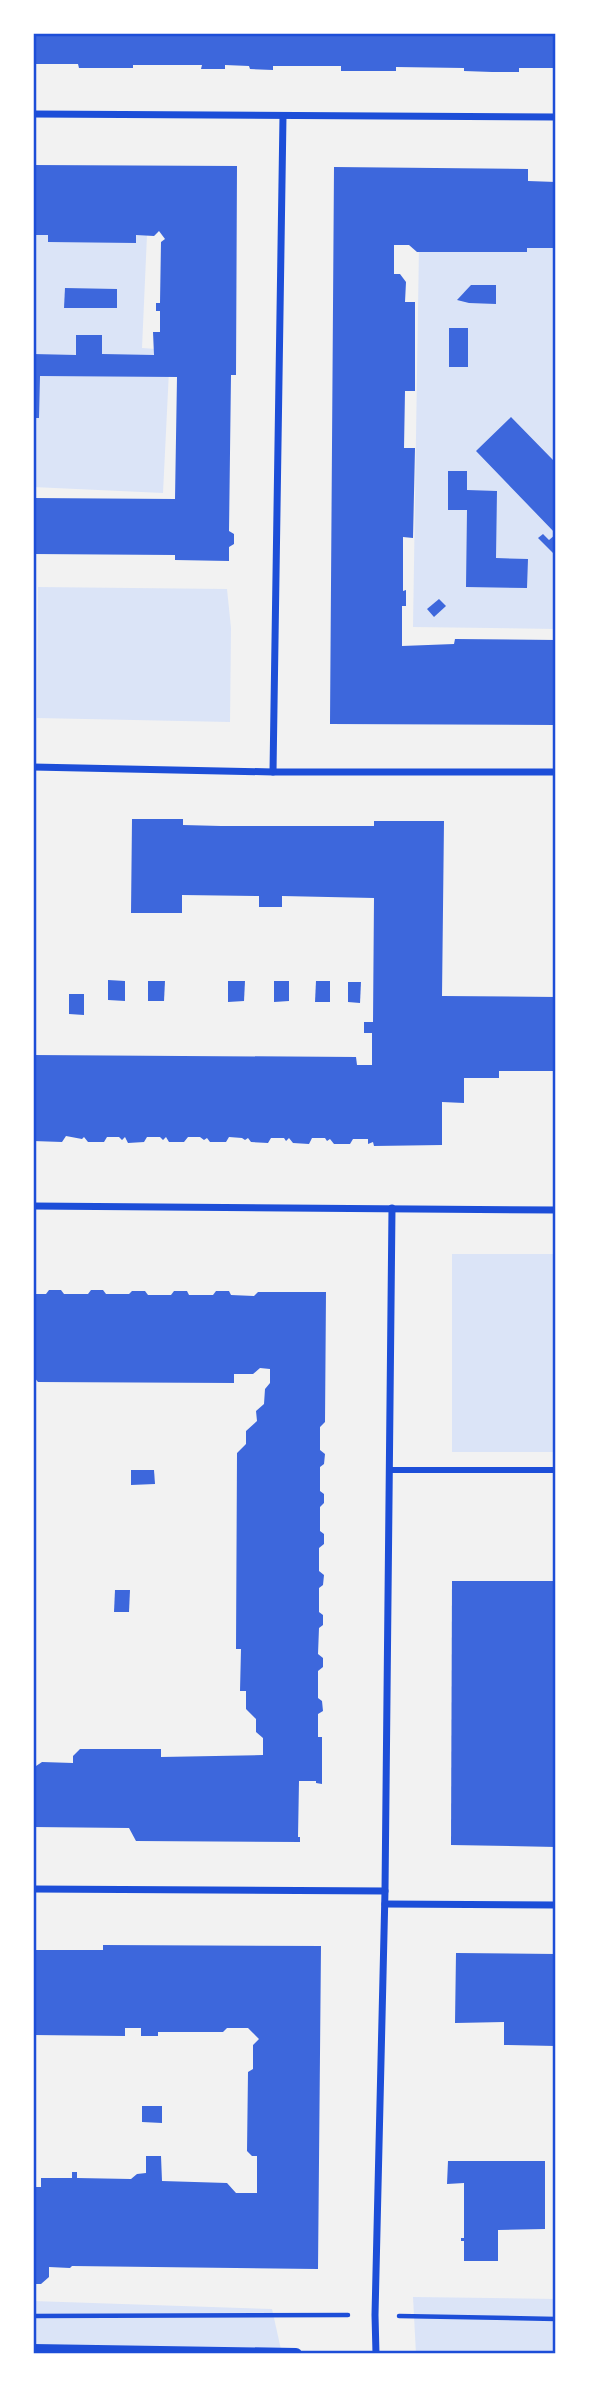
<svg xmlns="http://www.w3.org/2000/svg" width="589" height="2387" font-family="'PT Sans Narrow',sans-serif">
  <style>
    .green { fill: #dbe4f7 }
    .building { fill: #3d67dc }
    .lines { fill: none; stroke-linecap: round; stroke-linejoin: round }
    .path { stroke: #1d4ed8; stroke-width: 4.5 }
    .pedestrian { stroke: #1d4ed8; stroke-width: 6 }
    .minor { stroke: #1d4ed8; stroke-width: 7 }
    .tertiary { stroke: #1d4ed8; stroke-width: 12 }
    .neatline { fill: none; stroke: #1d4ed8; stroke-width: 2.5 }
  </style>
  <rect width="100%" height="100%" fill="#f2f2f2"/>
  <g class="green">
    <path d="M33,230L147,235L142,348L170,350L163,493L33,487Z"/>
    <path d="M419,246L556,248V629L413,627Z"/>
    <path d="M38,587L227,589L231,628L230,722L37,718Z"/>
    <rect x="452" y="1254" width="104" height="198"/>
    <path d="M413,2297L556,2299V2354H416Z"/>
    <path d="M33,2301L272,2309L282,2354H33Z"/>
  </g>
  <g class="building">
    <path d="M33,33H556V68H519V72H492L464,71V68L396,67V71H341V66H273V70L250,69L249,66L225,65V69H201L202,65H133V68H79L78,64H33Z"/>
    <path d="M33,165L237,166L236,375H231L229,531L234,534V544L229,547V561L175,560V555L33,554V498L175,499L177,377L40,376L39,418H33V354L76,355V335H102V354L154,355L153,332H160V311H156V303H160L161,242L165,239L159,231L154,236L136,235V243L48,242V235H33Z"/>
    <path d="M334,167L528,169V181L556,182V248H527V252H417L409,245H394V274H400L406,282L405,302H415V391H405L404,448H415L413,538L403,537V591L406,590V606H402V646L454,644L455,639L556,640V725L330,724Z"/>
    <path d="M471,285H496V304L469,303L457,300Z"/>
    <path d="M65,288L117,289V308H64Z"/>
    <rect x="449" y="328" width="19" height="39"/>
    <path d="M511,417L553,460L556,458V534L476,451Z"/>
    <path d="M448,471H467V490L497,491L496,558L528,559L527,588L466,587L467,510H448Z"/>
    <path d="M543,534L549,540L556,534V556L538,538Z"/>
    <path d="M439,599L446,606L434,617L427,609Z"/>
    <path d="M132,819H183V825L221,826H374V821H444L442,996L556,997V1071H499V1078H464V1103L442,1102V1145L374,1146L373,1142L368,1144V1139H353L350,1144H334L330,1139L327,1141L325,1138H312L309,1144L293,1143L289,1138L286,1141L284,1138H271L268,1143L251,1142L248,1138L245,1140L242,1138L229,1137L226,1142H210L207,1138L204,1140L200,1137H188L184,1142H169L166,1137L163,1140L160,1137H147L144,1142L128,1143L125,1137L122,1140L119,1137H107L104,1142H88L84,1137L82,1139L66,1136L62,1142L33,1141V1055L356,1057L357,1065H372V1033H364V1022H373L374,898L282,896V907H259V896L182,895V913H131Z"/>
    <path d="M108,980L125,981V1001L108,1000Z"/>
    <path d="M148,981H165L164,1001H148Z"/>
    <path d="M228,981H245L244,1001L228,1002Z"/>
    <path d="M274,981H289V1001L274,1002Z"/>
    <path d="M316,981H330V1002H315Z"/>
    <path d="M348,982H361L360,1003L348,1002Z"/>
    <path d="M69,994H84V1015L69,1014Z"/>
    <path d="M49,1290H61L64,1294H88L91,1290H103L106,1294H129L132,1291H145L148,1295H171L174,1291H187L189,1295H213L216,1291H229L231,1295L254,1296L258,1292H326L325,1422L320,1427V1450L325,1454L324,1464L320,1467V1491L324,1494V1503L320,1507V1531L324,1534V1544L319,1548V1571L324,1575L323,1585L319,1588V1612L323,1615V1625L319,1628L318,1654L323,1658V1667L318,1671V1698L322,1701L323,1711L318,1714V1737H322V1784L316,1783V1781H299L298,1837H300V1842L136,1841L129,1828L33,1827V1768L42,1762L73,1763V1756L80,1749H161V1757L263,1755V1738L256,1732V1719L246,1709V1691H240L241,1649H236L237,1453L246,1444V1431L257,1421L256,1411L264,1404L265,1389L270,1383V1369L260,1368L253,1374H234V1383L38,1382L33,1376V1294H46Z"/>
    <path d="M131,1470H154L155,1484L131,1485Z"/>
    <path d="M452,1581H556V1847L451,1845Z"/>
    <path d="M115,1590H130L129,1612H114Z"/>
    <path d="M103,1945L321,1946L318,2269L72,2266L70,2268L49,2267V2277L41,2284H33V2187H41V2178H72V2172H77V2178L131,2179L137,2174L146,2173V2156H161L162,2181L227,2183L236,2193H257V2156H252L247,2151L248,2072L253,2069V2045L259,2039L248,2028H227L223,2032H158V2036H141V2028H125V2036L33,2035V1950H103Z"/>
    <path d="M456,1953L556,1954V2046L504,2045V2022L455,2023Z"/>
    <path d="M142,2106H162V2123L142,2122Z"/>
    <path d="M448,2161H545V2229L498,2230V2261H464V2241H461V2238H464V2183L447,2184Z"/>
  </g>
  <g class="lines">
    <g class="path">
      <path d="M33,2316L348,2315"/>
      <path d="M399,2316L556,2319"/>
    </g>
    <path class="pedestrian" d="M389,1470H556"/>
    <g class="minor">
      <path d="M33,114L556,117"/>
      <path d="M33,767L273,772H556"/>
      <path d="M273,772L283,116"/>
      <path d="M33,1206L556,1210"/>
      <path d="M33,1889L385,1891"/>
      <path d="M385,1904L556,1905"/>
      <path d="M376,2354L375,2315L385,1891L392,1208"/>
    </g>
    <path class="tertiary" d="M33,2350L296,2354"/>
  </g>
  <rect width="589" height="2387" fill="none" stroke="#ffffff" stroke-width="70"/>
  <rect x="35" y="35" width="519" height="2317" class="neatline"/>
</svg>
